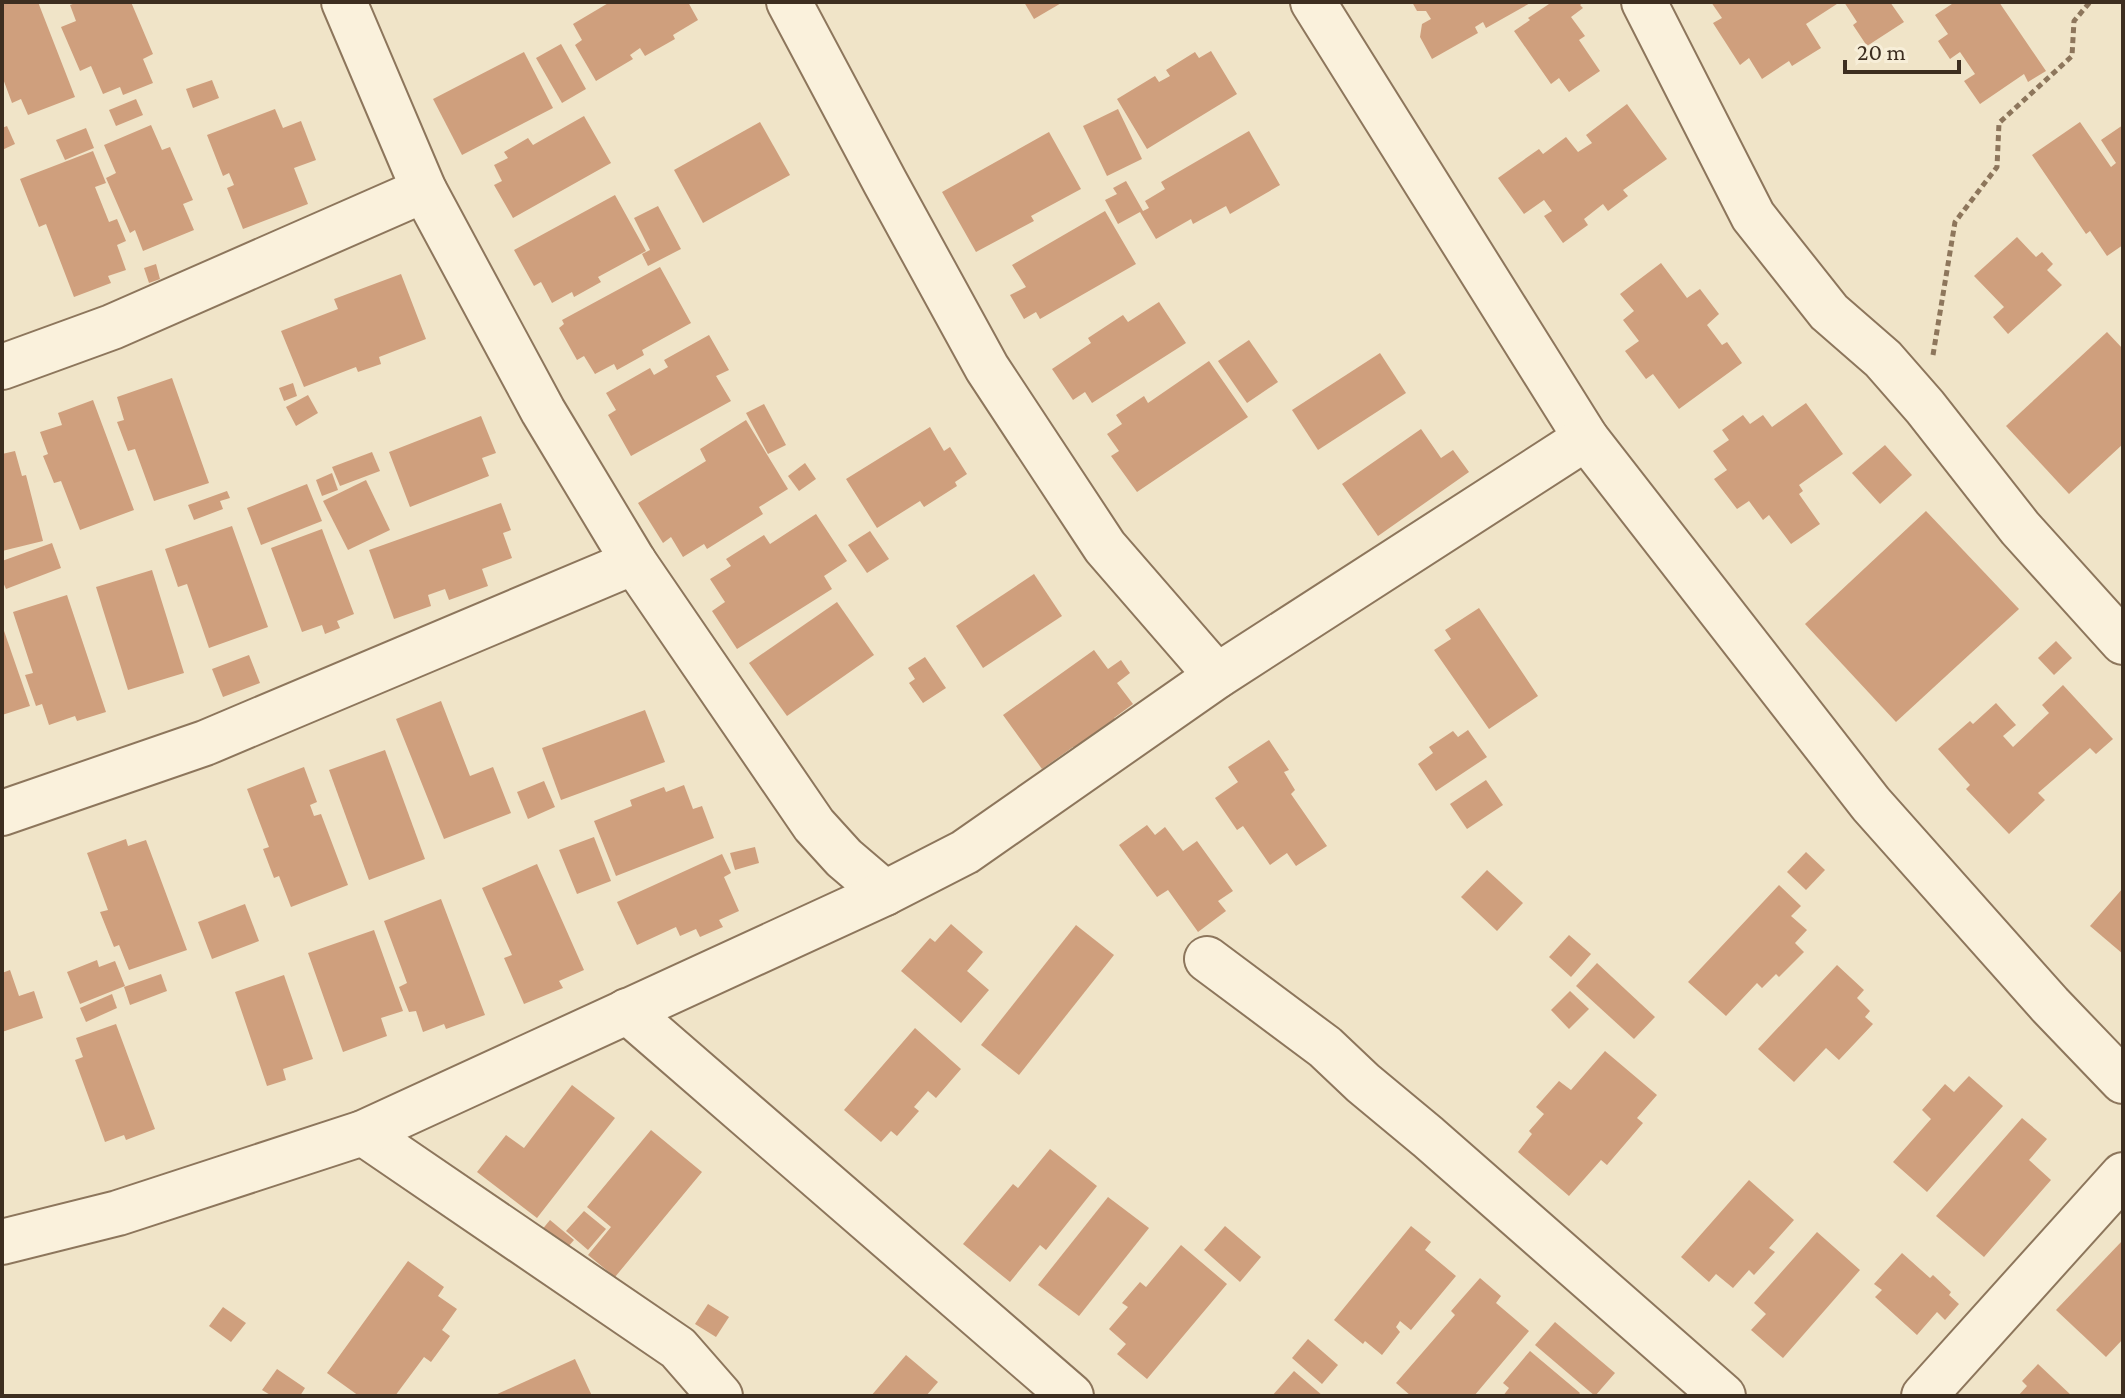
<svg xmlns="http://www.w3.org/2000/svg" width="2125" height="1398" font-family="'Crimson Pro',serif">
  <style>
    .building { fill: #cf9f7d }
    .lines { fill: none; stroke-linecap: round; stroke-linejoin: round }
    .minor-casing { stroke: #8d765c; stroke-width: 48 }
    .path { stroke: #8d765c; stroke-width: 5; stroke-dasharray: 6 4; stroke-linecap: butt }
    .minor { stroke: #faf1dc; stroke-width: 44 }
  </style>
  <rect width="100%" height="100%" fill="#f0e4c8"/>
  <g class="building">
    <path d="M2,2H38L75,97L28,115L21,99L12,103L2,76Z"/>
    <path d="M78,2H131L153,54L143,59L153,83L123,95L120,87L103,94L91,66L80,71L61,27L76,21L70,5Z"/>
    <path d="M610,2H688L698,20L673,35L675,39L645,56L640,48L630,55L633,59L596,81L575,45L582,40L573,24Z"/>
    <path d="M1024,2H1063L1034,19Z"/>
    <path d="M1412,2H1532L1486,28L1483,22L1475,27L1478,33L1432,59L1420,37L1422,24L1431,19L1426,11H1417Z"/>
    <path d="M1552,2H1583L1580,5L1583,8L1571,17L1585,36L1579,40L1600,71L1569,92L1559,78L1551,84L1514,31L1530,20L1528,18Z"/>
    <path d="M1711,2H1840L1806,24L1821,48L1792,66L1789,61L1762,79L1749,58L1740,65L1713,23L1722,18Z"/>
    <path d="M1844,2H1890L1904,22L1867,46L1853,25L1857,22Z"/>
    <path d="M1955,2H1999L2046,71L2028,82L2024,74L1980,104L1964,81L1975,74L1960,52L1950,59L1938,41L1948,34L1935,15Z"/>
    <path d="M561,44L586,89L562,103L536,58Z"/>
    <path d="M1211,51L1237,94L1147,149L1117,99L1155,76L1159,82L1170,76L1166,70L1195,52L1199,58Z"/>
    <path d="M524,52L553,108L462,155L433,99Z"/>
    <path d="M212,80L219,98L193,108L186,89Z"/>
    <path d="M136,99L143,115L116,126L109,110Z"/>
    <path d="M1627,104L1667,159L1623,190L1628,196L1608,211L1603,204L1584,219L1588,225L1563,243L1544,216L1552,211L1544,200L1524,214L1498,178L1539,149L1543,154L1566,137L1578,152L1592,143L1586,135Z"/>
    <path d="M275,109L283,128L301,121L316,160L294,168L308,204L243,229L227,188L234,185L229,173L223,176L207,135Z"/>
    <path d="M1118,109L1142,159L1107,176L1083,126Z"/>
    <path d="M584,116L611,163L513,218L494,185L502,181L494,165L508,158L504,152L528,138L533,145Z"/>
    <path d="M760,122L790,175L703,223L674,170Z"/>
    <path d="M2080,122L2111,167L2116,163L2101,140L2123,125V245L2107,256L2090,231L2086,234L2032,155Z"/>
    <path d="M151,125L162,150L170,147L193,200L183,204L194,230L143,251L135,230L130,233L106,178L116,173L104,145Z"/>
    <path d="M7,126L15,144L2,150V128Z"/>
    <path d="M86,128L94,148L65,160L56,140Z"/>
    <path d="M1249,131L1280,185L1230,214L1226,206L1193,224L1191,219L1156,239L1140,212L1118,224L1105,200L1117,194L1113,188L1126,181L1143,211L1149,208L1145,201L1165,189L1161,182Z"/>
    <path d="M1049,132L1081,189L1031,216L1034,221L976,252L942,192Z"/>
    <path d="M93,151L106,183L95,187L109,222L117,219L126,241L117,245L126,270L108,276L111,283L74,297L46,224L39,227L20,179Z"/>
    <path d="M615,195L646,251L598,277L601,282L574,297L572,292L552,303L541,282L534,286L514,250Z"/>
    <path d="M658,206L681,249L648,266L642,254L650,250L634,218Z"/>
    <path d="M1105,211L1136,264L1040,319L1036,312L1024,319L1010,295L1026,287L1012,265Z"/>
    <path d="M2017,237L2036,257L2042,252L2053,264L2047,270L2062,285L2008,334L1993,317L2004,307L1974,276Z"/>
    <path d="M1661,263L1687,298L1700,289L1719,314L1707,325L1722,345L1727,342L1742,363L1679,409L1653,374L1646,379L1625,351L1639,341L1623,320L1634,311L1620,294Z"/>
    <path d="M156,264L160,279L149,283L144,268Z"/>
    <path d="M660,267L691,323L642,350L644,355L617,370L614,364L595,374L584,356L577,360L559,328L564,324L562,320Z"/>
    <path d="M401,274L426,339L379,357L381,364L358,372L356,367L304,387L281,331L338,309L334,299Z"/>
    <path d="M1159,302L1186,343L1092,403L1085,392L1073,400L1052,369L1091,343L1088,338L1123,315L1128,322Z"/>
    <path d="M2107,332L2123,349V444L2069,494L2006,426Z"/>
    <path d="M709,335L729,370L716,376L731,401L631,456L608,415L616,410L606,393L650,368L654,375L668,367L664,360Z"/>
    <path d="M1249,340L1278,382L1247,403L1218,361Z"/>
    <path d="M1380,353L1406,393L1318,450L1292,410Z"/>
    <path d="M1209,361L1248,417L1137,492L1111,456L1119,451L1107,434L1122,424L1116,415L1144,396L1148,403Z"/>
    <path d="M172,378L209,483L154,501L135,449L128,451L117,422L124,420L117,397Z"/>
    <path d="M293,383L297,396L284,401L279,388Z"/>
    <path d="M308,395L318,413L296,426L286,407Z"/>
    <path d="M93,400L134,510L80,530L61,481L54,483L43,456L48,454L40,432L62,425L58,413Z"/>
    <path d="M1806,403L1843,454L1799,485L1803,491L1799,494L1820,524L1791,544L1769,515L1763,520L1749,501L1737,509L1714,479L1727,470L1713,451L1729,440L1722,430L1743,415L1750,424L1763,415L1772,427Z"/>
    <path d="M764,404L786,445L768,454L746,413Z"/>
    <path d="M481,416L496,453L482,458L489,476L410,507L389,452Z"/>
    <path d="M746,420L788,489L759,507L763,514L707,549L704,544L683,557L671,537L663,543L638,503L706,461L700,449Z"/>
    <path d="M930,427L944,451L950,447L967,474L955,482L957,486L924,507L920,501L877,528L846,479Z"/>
    <path d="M1421,429L1441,458L1453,450L1469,472L1378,536L1342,484Z"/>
    <path d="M1885,445L1912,475L1880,504L1852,473Z"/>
    <path d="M15,451L22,476L26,475L43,541L2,551V454Z"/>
    <path d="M372,452L380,471L340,486L332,467Z"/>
    <path d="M805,463L816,479L799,491L788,476Z"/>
    <path d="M332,473L338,490L322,496L316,480Z"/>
    <path d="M366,480L390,530L348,550L323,501Z"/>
    <path d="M307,484L322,521L261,545L247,508Z"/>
    <path d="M227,491L230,498L220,501L223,509L194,520L188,505Z"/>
    <path d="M501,503L511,530L503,533L512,558L482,569L488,586L449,600L445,589L428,595L431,606L394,619L369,550Z"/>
    <path d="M1926,511L2019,609L1896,722L1805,624Z"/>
    <path d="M816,514L847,561L824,576L832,589L737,649L712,611L725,602L710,579L731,566L726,559L764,535L770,544Z"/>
    <path d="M232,526L268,627L209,648L187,584L178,587L165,549Z"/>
    <path d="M322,529L354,614L337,621L340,628L325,634L322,625L302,632L271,548Z"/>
    <path d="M870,531L889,559L867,573L848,545Z"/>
    <path d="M52,543L61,568L6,589L2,580V561Z"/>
    <path d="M152,570L184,673L128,690L96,587Z"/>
    <path d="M1034,574L1062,616L983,668L956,626Z"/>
    <path d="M67,595L106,712L77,721L75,716L49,725L42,704L36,706L25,675L33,673L13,612Z"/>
    <path d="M837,602L874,655L787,716L749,663Z"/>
    <path d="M1479,608L1538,696L1489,729L1434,650L1451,639L1445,630Z"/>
    <path d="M2,625L30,706L2,715Z"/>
    <path d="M2056,641L2072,658L2054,675L2038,658Z"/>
    <path d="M1094,650L1108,669L1121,660L1130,673L1117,683L1133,704L1114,718L1120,727L1081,756L1073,747L1042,769L1003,715Z"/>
    <path d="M249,655L260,683L223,697L212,669Z"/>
    <path d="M925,657L946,688L923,703L909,683L915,679L908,668Z"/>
    <path d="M2063,685L2113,739L2096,754L2090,748L2038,793L2045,800L2009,834L1966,789L1970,785L1938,749L1970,721L1973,724L1996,703L2016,725L2003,736L2013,747L2049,713L2042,705Z"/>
    <path d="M441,701L470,776L493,767L511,813L444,839L396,719Z"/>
    <path d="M645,710L665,762L561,800L542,748Z"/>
    <path d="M1468,730L1487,757L1436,791L1418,764L1433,753L1429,747L1453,731L1458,737Z"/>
    <path d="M1269,740L1289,770L1284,772L1295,790L1291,794L1327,846L1296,866L1287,853L1270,865L1243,826L1237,830L1215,798L1238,782L1228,767Z"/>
    <path d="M385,750L425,859L369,880L329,770Z"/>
    <path d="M304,767L317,802L310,805L314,816L321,814L348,885L291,907L279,876L274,878L263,849L269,847L247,789Z"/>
    <path d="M1486,780L1503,805L1467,829L1450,804Z"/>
    <path d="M544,781L555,807L528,819L517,792Z"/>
    <path d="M684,785L693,809L702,806L714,838L616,876L594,821L632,806L630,800L664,787L666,792Z"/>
    <path d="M1147,825L1155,835L1165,827L1183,851L1197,841L1233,891L1218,901L1226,911L1198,932L1168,890L1157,897L1119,845Z"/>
    <path d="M594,837L611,881L577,894L559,850Z"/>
    <path d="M126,839L128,846L146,840L187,950L129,970L119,945L114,947L100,912L108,910L87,853Z"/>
    <path d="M755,847L759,863L735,870L730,853Z"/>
    <path d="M1806,852L1825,870L1806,890L1787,872Z"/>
    <path d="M722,854L731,873L724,877L739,911L719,920L723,927L700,937L696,929L680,936L676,927L637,945L617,902Z"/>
    <path d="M537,864L584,970L559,981L563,988L524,1004L504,958L512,955L482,888Z"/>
    <path d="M1487,870L1523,903L1497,931L1461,897Z"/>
    <path d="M1779,885L1801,906L1791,916L1807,930L1795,943L1804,952L1779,977L1776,974L1762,988L1757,983L1726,1016L1688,982Z"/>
    <path d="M2123,888V954L2090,926Z"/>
    <path d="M441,899L485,1015L446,1029L444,1024L423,1032L416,1011L409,1012L399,987L407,983L384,921Z"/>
    <path d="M245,904L259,941L212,959L198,922Z"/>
    <path d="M951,924L983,952L967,971L989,990L961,1023L901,971L930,938L935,942Z"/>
    <path d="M1076,925L1114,955L1019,1075L981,1045Z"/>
    <path d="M374,930L403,1011L381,1018L387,1036L343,1052L308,953Z"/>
    <path d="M1569,935L1591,954L1571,977L1549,957Z"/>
    <path d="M97,960L99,967L115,961L125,986L80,1004L67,972Z"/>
    <path d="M1597,963L1655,1017L1634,1039L1576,986Z"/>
    <path d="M1837,965L1864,990L1857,998L1870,1011L1865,1017L1873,1024L1839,1060L1826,1048L1794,1082L1758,1049Z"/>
    <path d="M10,970L19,996L34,991L43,1018L2,1032V973Z"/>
    <path d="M161,974L167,991L130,1005L124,987Z"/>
    <path d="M284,975L313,1059L283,1069L286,1080L267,1086L235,992Z"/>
    <path d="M1570,991L1589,1009L1569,1029L1551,1010Z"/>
    <path d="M112,994L117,1008L86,1022L80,1008Z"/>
    <path d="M116,1024L155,1129L126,1140L124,1135L105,1142L75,1060L83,1057L76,1038Z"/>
    <path d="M915,1028L961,1069L936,1098L928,1091L914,1107L919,1111L897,1136L891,1131L881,1142L844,1110Z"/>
    <path d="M1605,1051L1657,1095L1637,1118L1643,1123L1607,1165L1601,1160L1569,1196L1518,1152L1532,1134L1529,1131L1544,1114L1536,1107L1559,1081L1571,1090Z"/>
    <path d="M1969,1076L2003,1106L1927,1192L1893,1162L1931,1119L1922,1110L1945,1084L1954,1092Z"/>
    <path d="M572,1085L615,1118L537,1218L477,1172L506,1135L524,1148Z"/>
    <path d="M2022,1118L2047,1139L2029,1160L2051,1180L1984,1257L1936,1216Z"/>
    <path d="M651,1130L702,1172L615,1277L588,1255L611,1227L587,1207Z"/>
    <path d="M1050,1149L1097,1186L1046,1250L1040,1245L1010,1282L963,1244L1013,1184L1018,1188Z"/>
    <path d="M1749,1180L1794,1220L1769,1248L1775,1252L1754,1275L1749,1270L1733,1288L1716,1274L1709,1282L1681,1257Z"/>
    <path d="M1108,1197L1149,1228L1079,1316L1038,1285Z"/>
    <path d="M584,1211L606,1229L588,1250L566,1231Z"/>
    <path d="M550,1220L574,1240L559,1257L536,1237Z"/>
    <path d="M1225,1226L1261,1257L1240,1282L1204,1250Z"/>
    <path d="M1411,1226L1431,1242L1425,1250L1456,1276L1411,1330L1400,1321L1396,1327L1400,1332L1382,1355L1365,1341L1363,1344L1334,1320Z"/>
    <path d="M1817,1232L1860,1270L1783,1358L1751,1330L1766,1314L1754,1303Z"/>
    <path d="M2123,1240V1339L2106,1357L2056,1310Z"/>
    <path d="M1181,1245L1227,1284L1147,1379L1117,1354L1126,1344L1109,1329L1128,1307L1122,1303L1140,1282L1146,1287Z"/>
    <path d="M1902,1253L1930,1278L1933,1275L1951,1292L1949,1295L1959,1304L1945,1320L1937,1312L1917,1335L1875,1297L1882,1290L1874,1284Z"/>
    <path d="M408,1261L444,1287L438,1296L457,1309L442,1330L450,1336L431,1362L424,1357L395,1396H359L327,1373Z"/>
    <path d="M1480,1278L1501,1296L1496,1303L1529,1331L1474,1396H1411L1396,1383L1455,1315L1451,1311Z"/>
    <path d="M708,1304L729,1317L716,1337L695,1324Z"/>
    <path d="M223,1307L246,1323L231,1342L209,1326Z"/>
    <path d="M1555,1322L1615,1373L1595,1396L1535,1345Z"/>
    <path d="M1308,1339L1338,1365L1322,1384L1292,1358Z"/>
    <path d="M1530,1351L1580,1393L1578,1396H1503L1509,1388L1503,1383Z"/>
    <path d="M906,1355L938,1382L926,1396H871Z"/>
    <path d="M575,1359L592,1396H493Z"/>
    <path d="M2038,1364L2072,1396H2018L2027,1386L2022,1381Z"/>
    <path d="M277,1369L305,1388L300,1396H272L262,1390Z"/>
    <path d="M1294,1371L1323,1396H1272Z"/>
  </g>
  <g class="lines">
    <defs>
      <g id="minor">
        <path d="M344,2L424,190L543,411L634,562L814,825L844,858L885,893"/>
        <path d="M789,2L885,182L987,368L1105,547L1217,676"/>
        <path d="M1313,2L1586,438L1871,804L2050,1005L2123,1081"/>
        <path d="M1644,2L1753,216L1829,312L1883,359L1925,407L2020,528L2123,642"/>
        <path d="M2,367L112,327L424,190"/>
        <path d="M2,813L205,743L634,562"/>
        <path d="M1207,959L1325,1047L1363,1083L1428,1137L1723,1396"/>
        <path d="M627,1011L1071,1396"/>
        <path d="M363,1133L678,1348L720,1396"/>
        <path d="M2,1242L118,1213L363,1133L885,893L965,852L1217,676L1586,438"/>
        <path d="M1924,1396L2123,1175"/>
      </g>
    </defs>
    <use href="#minor" class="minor-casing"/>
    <path class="path" d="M1933,355L1955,222L1997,167L1999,123L2072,56L2074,21L2090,2"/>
    <use href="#minor" class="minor"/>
  </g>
  <rect width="2125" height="1398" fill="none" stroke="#3d2e20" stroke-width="8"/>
  <path d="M1845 60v12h114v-12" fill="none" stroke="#3d2e20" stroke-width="4"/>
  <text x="1857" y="60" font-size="24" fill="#3d2e20" stroke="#f7eed8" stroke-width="6" paint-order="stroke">20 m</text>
</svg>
